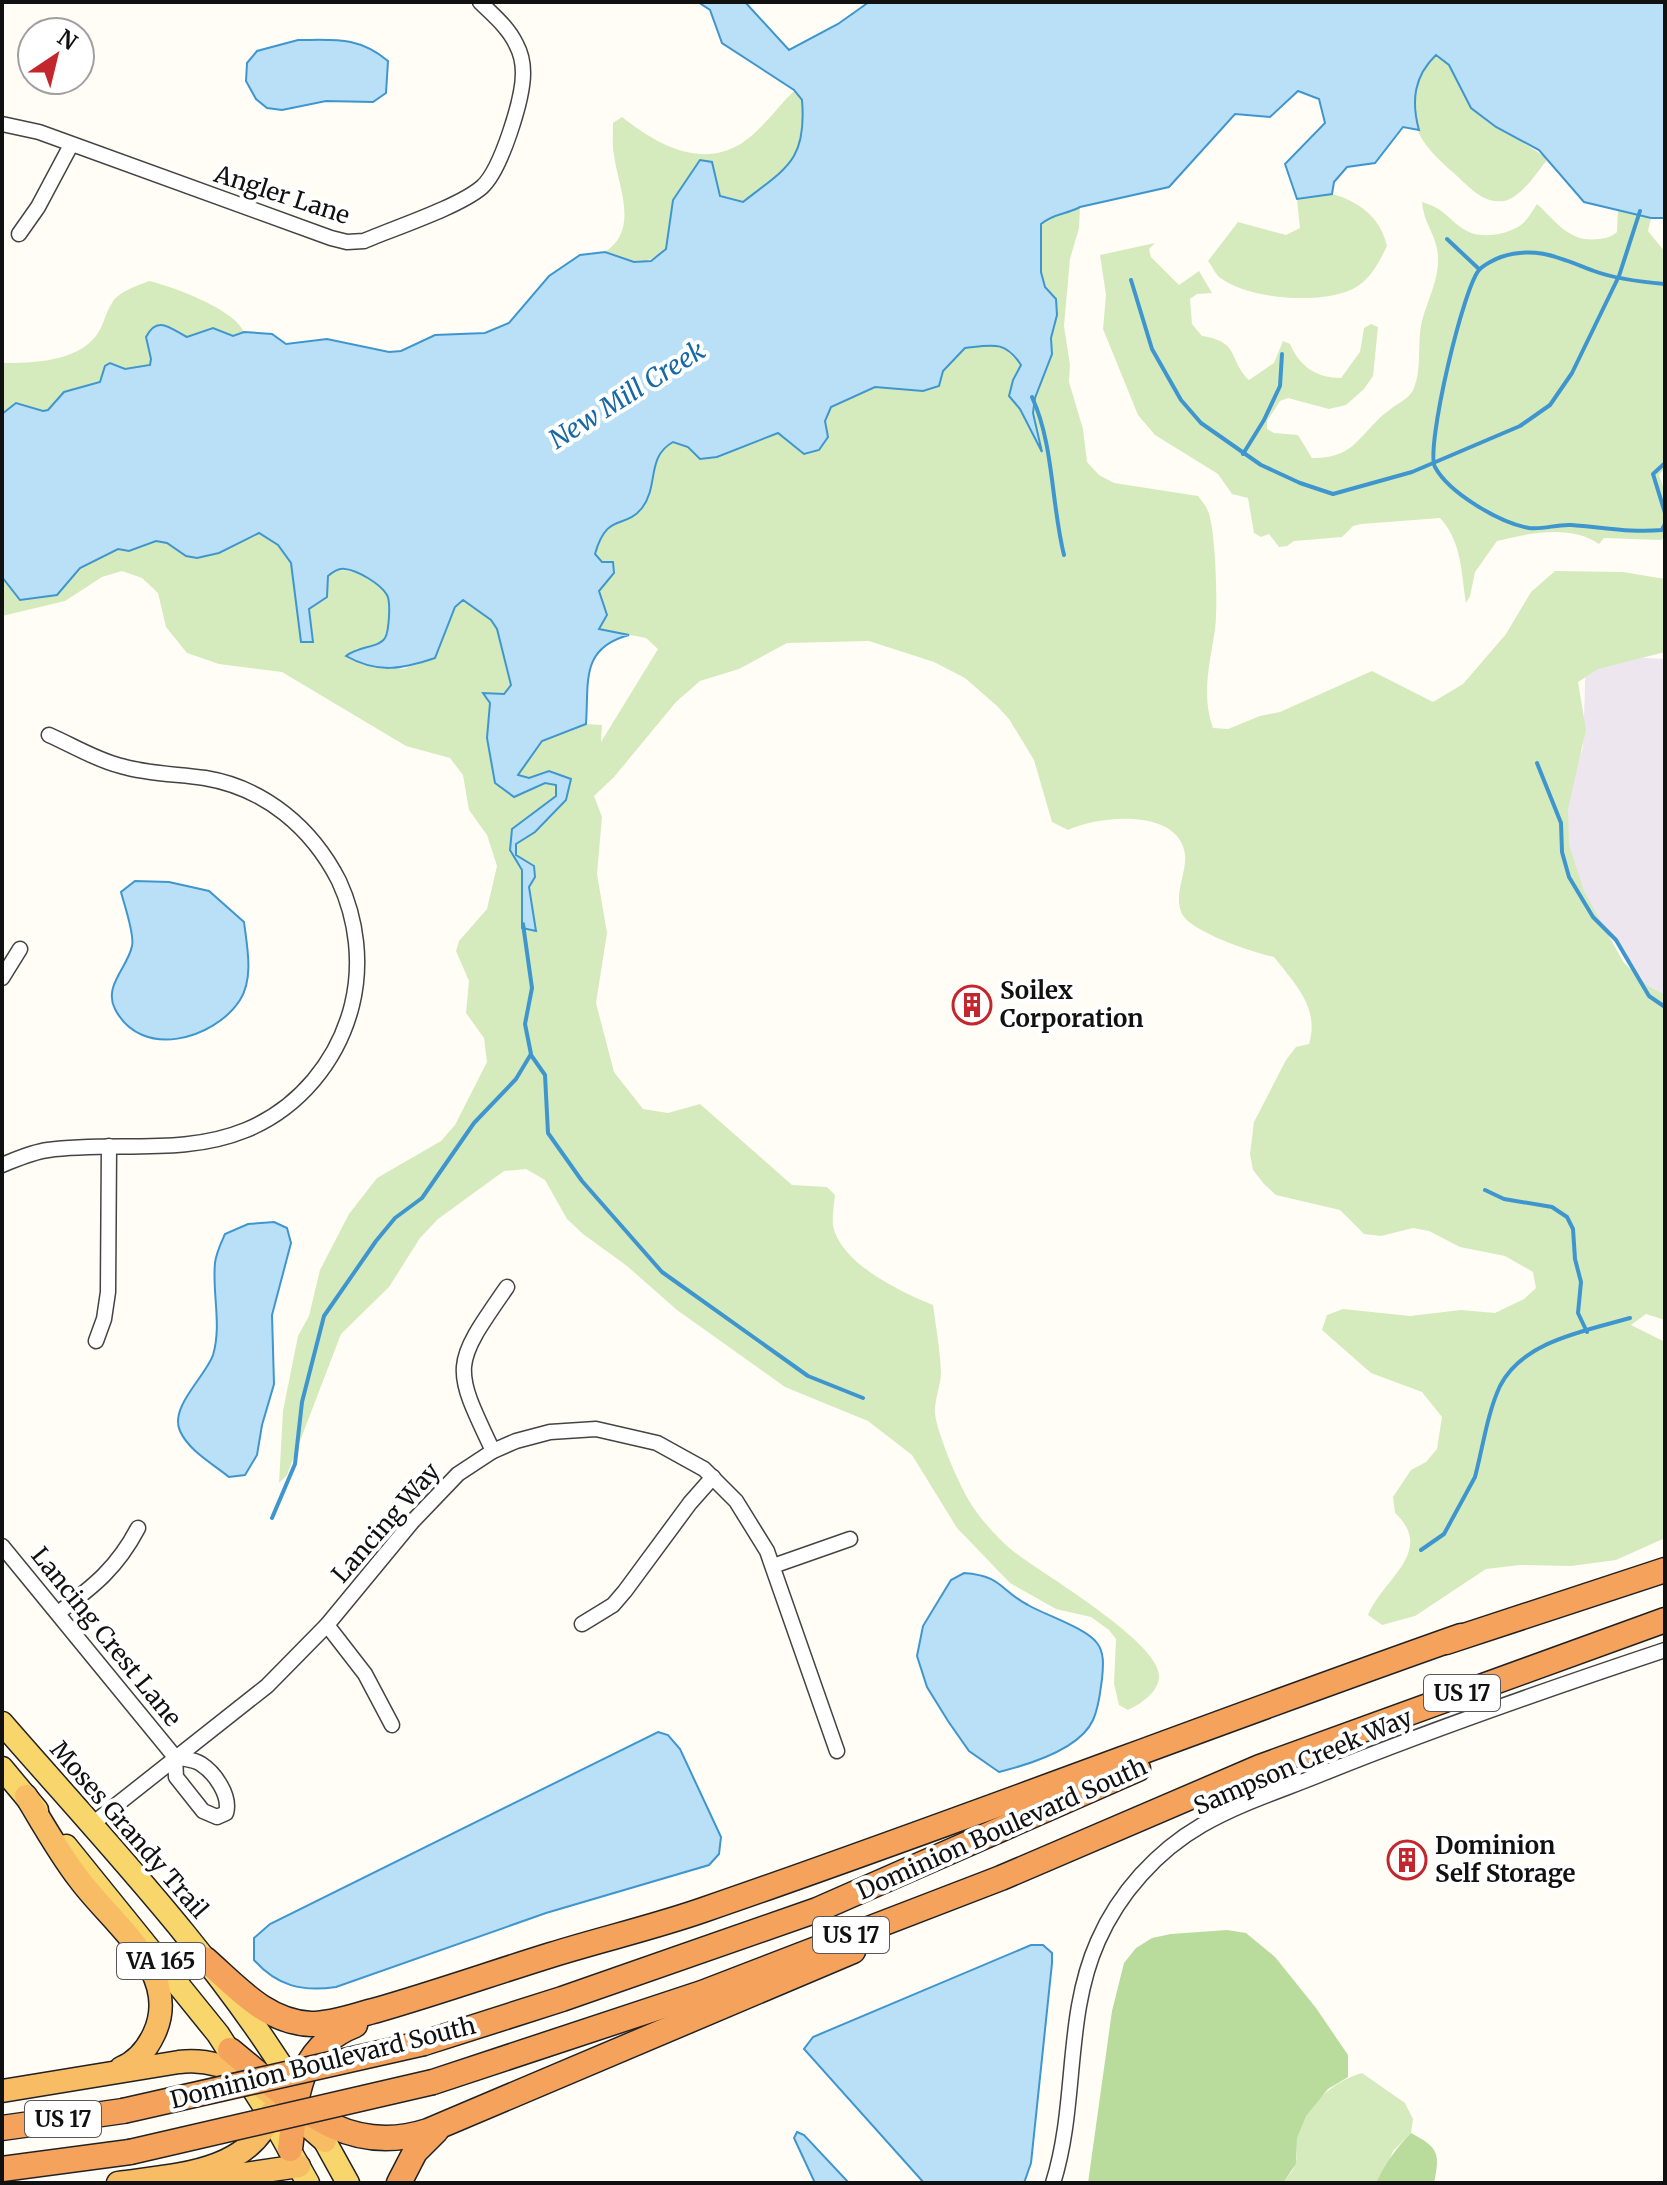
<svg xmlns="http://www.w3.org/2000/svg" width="1667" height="2185" font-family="Merriweather,serif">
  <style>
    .industrial { fill: #eee6ef }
    .green { fill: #d5ebbd }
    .forest { fill: #b9dc9c }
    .water { fill: #b9e0f7; stroke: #3f96cf; stroke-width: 2 }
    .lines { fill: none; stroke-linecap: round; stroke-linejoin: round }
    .stream { stroke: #3f96cf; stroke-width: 4 }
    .minor-casing { stroke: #444; stroke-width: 17 }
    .primary-casing { stroke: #222; stroke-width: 25 }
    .trunk-casing { stroke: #222; stroke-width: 25 }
    .motorway-casing { stroke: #222; stroke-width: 27 }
    .minor { stroke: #fff; stroke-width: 14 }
    .primary { stroke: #f9d66b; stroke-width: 22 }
    .trunk { stroke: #f7bc64; stroke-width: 22 }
    .motorway { stroke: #f5a25d; stroke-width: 24 }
    .motorway-bridge-casing { stroke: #222; stroke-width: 27; stroke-linecap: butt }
    .motorway-bridge { stroke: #f5a25d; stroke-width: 24 }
    .labels { text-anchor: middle; stroke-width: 8; stroke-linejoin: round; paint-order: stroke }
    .shield { fill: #fff; stroke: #585858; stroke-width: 2 }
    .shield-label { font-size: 22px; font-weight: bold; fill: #111 }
    .street-label { font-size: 24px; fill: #111; stroke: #fff }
    .poi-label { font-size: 24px; font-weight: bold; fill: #111; stroke: #fff; text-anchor: start }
    .water-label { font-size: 26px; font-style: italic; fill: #1768a6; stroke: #fff }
  </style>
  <rect width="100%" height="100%" fill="#fffdf5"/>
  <path class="industrial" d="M1586,655L1665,659V1007L1649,996L1616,940L1593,917L1562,852L1570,789L1583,747Z"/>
  <g class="green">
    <path d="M1436,55L1449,65L1471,108L1548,159C1537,172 1522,197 1504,201C1484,204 1470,188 1457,176C1447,167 1434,156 1426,145C1405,118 1414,77 1436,55Z"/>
    <path d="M795,90L802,100L803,113L798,151L792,163L743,202L720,196L712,162L673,200L666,249C641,269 633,262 605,252C640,229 618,187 614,155C612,145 613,134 613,123L622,117C655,143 700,170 742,143C763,129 777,107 795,90Z"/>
    <path d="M1332,194C1359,201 1381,218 1387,246C1380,260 1372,277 1358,286C1327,306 1248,300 1219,277C1215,273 1212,266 1208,261L1238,222L1286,235L1300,228L1297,199Z"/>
    <path d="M1422,202C1447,209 1450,223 1469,232C1483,239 1510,234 1522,224C1528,219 1533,210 1537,204C1557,222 1569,243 1599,239C1607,238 1611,237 1617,232L1618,210L1651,218L1648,231L1665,252V468L1659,475L1665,492V537L1661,540L1604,538L1599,544C1571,524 1529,533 1497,541L1475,572L1470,596L1466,603C1461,572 1462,542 1440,518L1361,524L1353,526L1342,537L1294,541L1287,546L1279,547L1269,534L1261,537L1254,533L1248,498L1232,494L1218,474L1155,435L1138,415L1103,329L1106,295L1100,255L1155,243L1149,249L1151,257L1179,285L1199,271L1212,293L1197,294L1190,299L1192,324L1202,336C1241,342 1228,360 1249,380L1274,363L1283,341L1290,344C1300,367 1317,378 1341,378L1360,352L1364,328L1371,324L1378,327L1373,376L1364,389L1346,405L1329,409L1288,398L1280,401L1267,421V429L1274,433L1298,435L1312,458C1358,459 1360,430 1392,408C1400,402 1410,398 1414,388C1422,369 1417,341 1422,321C1428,297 1442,275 1437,249C1434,232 1424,223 1422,202Z"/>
    <path d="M1080,207L1079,228L1070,259L1064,326L1070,365L1069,382L1083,429L1087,462L1099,475L1114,483L1198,496C1201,500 1206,506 1208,511C1216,531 1218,608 1215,630C1210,662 1201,696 1213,728L1228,729L1260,716L1280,712L1372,671L1433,702L1463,684L1506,634L1531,592L1555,571L1623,572L1665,579V652L1598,669L1578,682L1586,730L1568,809L1569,844L1584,891L1624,963L1648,986L1665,995V1320L1646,1314L1631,1325L1665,1342V1538L1616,1560L1571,1566L1520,1565L1486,1569L1415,1616L1382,1625L1368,1615C1383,1579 1436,1551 1395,1513L1393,1497L1411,1470L1426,1462L1437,1449L1442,1417L1422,1392L1371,1373L1322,1330L1327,1315L1343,1309L1410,1316L1461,1310L1495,1313L1524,1299L1536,1288L1533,1272L1505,1256L1460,1247L1429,1231L1413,1228L1381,1236L1364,1234L1340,1210L1276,1195L1264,1184L1253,1170L1250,1154L1254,1122L1286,1060L1296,1047L1309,1044C1320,1008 1295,984 1274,957C1254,953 1191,932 1182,914C1173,895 1187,873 1185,854C1178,807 1097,816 1068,830L1052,822L1034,760L1009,719L997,706L965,678L934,662L869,641L787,643L739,669L700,681L676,702L614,777L594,796L602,817L597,874L607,933L596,1003L614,1072L643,1109L668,1113L700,1104L792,1185L827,1187L835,1195C834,1204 832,1217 833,1226C841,1264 901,1292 933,1305C936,1327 940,1350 941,1372C941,1386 934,1400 935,1414C938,1436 961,1491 975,1510C986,1525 1002,1543 1017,1554C1045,1575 1158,1642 1159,1675C1160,1691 1141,1704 1128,1710L1119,1705L1114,1684L1116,1639L1109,1630L1091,1617L1056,1609L1010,1583L957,1528L912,1455L868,1421L785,1387L677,1310L627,1266L583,1234L567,1219L545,1180L526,1169L504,1171L438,1219L420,1238L389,1287L341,1334L287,1475L279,1483L283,1411L298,1336L309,1316L320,1270L349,1214L377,1178L441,1141L455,1125L487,1062L484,1038L466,1013L469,981L456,951L459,941L487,909L497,866L487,835L469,810L463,775L450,758L406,746L282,672L219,664L187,653L166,627L158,593L142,578L122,571L102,577L65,601L2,616V577L20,600L56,595L80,568L118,549L129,551L156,541L167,543L186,556L219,553L259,532L278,545L291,563L301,642C306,622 314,587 330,574C344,563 376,579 385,591C393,602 390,636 379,644C373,648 362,648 355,649L368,666L403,669L435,658L455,607L464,600L491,620L497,629L511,685L505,694H484L490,703L487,738L514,797L545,783L556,784V796L510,850L522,870V928L535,930L529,887L535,877L516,855V844L535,832L566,800L570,779L550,771L529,778L518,776L542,741L586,724L602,725L601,742L658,649L646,638L599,629L607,615L599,591L614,573L613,562H602L595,554C601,535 607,526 626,518C632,515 638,513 642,508C660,486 644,459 673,442L717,457L778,433L804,454L825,421L831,407L875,387L923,391L965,348C993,345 1005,340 1022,366L1013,380L1009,396L1020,409L1040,448L1033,413L1035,398L1051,354V338L1057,315L1055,299L1045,287L1041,272V224C1054,213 1065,215 1080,207Z"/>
    <path d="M149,281C174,287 234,309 244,332L233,336L213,329L187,337L168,327L146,337L151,360L150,365L125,369L105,366L100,382L64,392L48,410L43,411L16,403L2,414V363C33,363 75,362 96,336C104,326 105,313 112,303C119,291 137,286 149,281Z"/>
    <path d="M1362,2073L1405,2103L1413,2119L1411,2133L1393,2151L1386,2168L1376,2183H1283C1287,2177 1295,2169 1296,2162C1298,2154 1295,2145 1297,2137C1305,2106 1332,2082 1362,2073Z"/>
  </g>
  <g class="forest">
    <path d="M1227,1930L1246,1933L1275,1957L1316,2008L1348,2055V2077L1328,2089L1306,2116L1297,2138L1296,2164L1283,2183H1088L1112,2011L1124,1963L1136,1948L1152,1938L1171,1934Z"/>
    <path d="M1411,2133C1439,2148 1440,2153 1434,2183H1376C1385,2164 1396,2148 1411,2133Z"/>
  </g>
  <g class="water">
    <path d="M698,2H745L789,50L838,24L869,2H1665V218H1651L1584,202L1539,150L1496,127L1471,108L1449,65L1436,55C1414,76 1411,101 1419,130L1403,127L1375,163L1347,167L1334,182L1332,194L1297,199L1285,164L1325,123L1319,99L1298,91L1270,117L1235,114L1169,187L1080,207C1065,215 1054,213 1041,224V272L1045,287L1056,299L1057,315L1051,338L1052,354L1035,398L1033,413L1042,452L1020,409L1009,396L1013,380L1021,365C1005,340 992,345 965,348L943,371L939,386L923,391L875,387L831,407L825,421L828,437L819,450L804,454L778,433L717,457L700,459L688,447L673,442C646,457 659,486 642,508C625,530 607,511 595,554L602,562H613L614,573L599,591L607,615L599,629L629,635C580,648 589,682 586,724L542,741L518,775L529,778L549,771L571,779L566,800L535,832L516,844V855L534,866L535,877L529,887L536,931L522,928V870L510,850L512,829L556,796V785L545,783L514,797L495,783L487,738L490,703L483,693L504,694L511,685L497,629L491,620L463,600L455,607L435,658C402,669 378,674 346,656C358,646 379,648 385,638C389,631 391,602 387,595C381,584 357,570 345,569C338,568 333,572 328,576L327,597L309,609L313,642H301L291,563L278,545L259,533L219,553L197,558L186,556L167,543L156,541L129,551L118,549L80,568L57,595L20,600L2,577V414L16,403L43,411L48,410L64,392L100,382L105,366L110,363L125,369L150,365L151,359L146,337C157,315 170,328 187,337L213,328L233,336L244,332L272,334L286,344L327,339L389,352L401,351L435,335L485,333L509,323L549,276L580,255L605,252L634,262L651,261L666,249L673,200L700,160L712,162L720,196L743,202C786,168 807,161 802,100L794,90L722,43L710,10Z"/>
    <path d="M298,40C334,40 358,36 388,61L386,93L373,102L326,101L282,110L267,108L256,99L246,81L247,63L257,51Z"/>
    <path d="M135,881L169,882L209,891L244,922C247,946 254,978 240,1000C214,1040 141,1060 115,1009C103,986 128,967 132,946C135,935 124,904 121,892Z"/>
    <path d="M274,1222L287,1228L291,1243L272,1315L274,1384L262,1425L257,1455L245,1475L229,1477C213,1464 189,1451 180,1431C169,1407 206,1376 213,1355C222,1325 212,1293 215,1263C216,1253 221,1243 225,1234L248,1224Z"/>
    <path d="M964,1573C1003,1576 999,1590 1028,1605C1045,1615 1086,1628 1097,1643C1105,1653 1103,1668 1102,1679C1100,1693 1099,1707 1093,1720C1080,1749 1027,1765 999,1772L969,1751L948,1721L927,1687L917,1656L923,1626L951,1580Z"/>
    <path d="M658,1732L668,1735L680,1749L721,1837L719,1854L709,1865L546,1913L336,1987C302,1992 277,1986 254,1960V1938L270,1924Z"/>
    <path d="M1031,1945H1043L1052,1953V1963L1031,2163L1024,2183H924L804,2049L813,2037Z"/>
    <path d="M797,2132L804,2135L849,2183H815L794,2138Z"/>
  </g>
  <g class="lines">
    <g class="stream">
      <path d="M1447,239L1479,269"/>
      <path d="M1131,280L1152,349L1181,400L1201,423L1261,465L1300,483L1333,494L1412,472L1520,426L1550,405L1572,373L1619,276L1640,211"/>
      <path d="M1665,284C1642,282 1615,279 1594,271C1562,259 1536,245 1501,257C1495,259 1484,265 1480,269C1464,283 1425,449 1435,467C1449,493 1500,523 1529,528C1543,530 1557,524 1571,525C1602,527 1631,533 1662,530L1665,524"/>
      <path d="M1032,397C1054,445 1051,503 1064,555"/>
      <path d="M1243,454L1264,420L1280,386L1282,354"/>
      <path d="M1665,463L1653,474L1665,513"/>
      <path d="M1537,763L1561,823L1562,852L1569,877L1593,917L1616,940L1649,996L1665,1007"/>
      <path d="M531,1055L545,1075L548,1133L582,1181L662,1272L808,1376L863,1398"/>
      <path d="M1485,1190L1504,1199L1552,1207L1567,1217L1573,1229L1575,1259L1581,1282L1578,1313L1587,1332"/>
      <path d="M272,1518L295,1464L302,1402L324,1316L376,1241L395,1218L422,1198L474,1123L516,1079L531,1054L525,1024L532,988L523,924"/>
      <path d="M1421,1550L1444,1534L1475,1477C1483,1447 1487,1414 1500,1386C1523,1341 1585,1331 1630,1318"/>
    </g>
    <defs>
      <g id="minor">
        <path d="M2,124L39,132L331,238L347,242L364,241C394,228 459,207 482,187C501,170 523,99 523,73C523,63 521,53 516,44C508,27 493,15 480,2"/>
        <path d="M19,234L38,207L71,145"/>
        <path d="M2,978L20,949"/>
        <path d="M2,1165C17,1159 32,1152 48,1150C114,1141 183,1156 246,1130C299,1108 338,1061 352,1005C362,964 357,920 339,881C312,828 265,788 205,778C177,774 148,774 121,766C96,760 72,745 49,735"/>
        <path d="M96,1341L104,1319L108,1292L109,1146"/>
        <path d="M493,1451C452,1365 452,1366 507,1287"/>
        <path d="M2,1546L175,1757"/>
        <path d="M773,1566L850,1539"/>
        <path d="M58,1613C94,1586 117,1568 138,1528"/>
        <path d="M582,1624L613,1605L625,1591L690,1503L713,1477"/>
        <path d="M327,1625L365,1674L392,1725"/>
        <path d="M175,1757C183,1759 194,1759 201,1764C215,1773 231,1796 226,1813L217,1817L203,1811L176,1777Z"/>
        <path d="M91,1825L267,1686L327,1625L412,1522L458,1474L493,1451L516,1441L550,1432L596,1429L657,1443L704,1469L736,1501L767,1551L837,1751"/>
        <path d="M1053,2183C1078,2104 1064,2017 1098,1941C1119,1893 1157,1851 1202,1825C1240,1803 1283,1790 1324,1773C1436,1728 1551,1688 1665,1650"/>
      </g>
      <g id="primary">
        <path d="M2,1723C102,1838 215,1956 294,2086"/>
        <path d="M2,1768L37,1810"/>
        <path d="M66,1846L218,2034L271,2117L308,2183"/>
        <path d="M317,2127L348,2183"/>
      </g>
      <g id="trunk">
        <path d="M26,1796C43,1824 59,1853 79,1879C111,1923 183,1973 154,2034C147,2049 136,2062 121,2068"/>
        <path d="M2,2091L179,2062C240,2054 282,2105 325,2141"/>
        <path d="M204,2180L299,2166"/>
        <path d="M118,2183C172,2175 250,2174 272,2112"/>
      </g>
      <g id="motorway">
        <path d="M1446,1642L1665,1570"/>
        <path d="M205,1959C237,1987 266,2022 311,2024C334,2024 356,2015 377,2010C436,1993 493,1973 551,1955C602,1939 655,1927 706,1909C959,1822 1208,1725 1461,1636"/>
        <path d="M424,2043L562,1999L817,1910L1138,1769"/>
        <path d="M230,2050C291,2099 342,2159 428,2131L853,1951"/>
        <path d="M433,2082L702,1993L1001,1878L1260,1767L1665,1620"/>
        <path d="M2,2128L123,2111"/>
        <path d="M290,2149C297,2094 297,2048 355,2025"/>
        <path d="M2,2169L130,2152"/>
        <path d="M399,2183L415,2152L436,2131"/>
      </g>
    </defs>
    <use href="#minor" class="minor-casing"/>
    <use href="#primary" class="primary-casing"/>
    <use href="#trunk" class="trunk-casing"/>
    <use href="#motorway" class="motorway-casing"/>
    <use href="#minor" class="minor"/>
    <use href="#primary" class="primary"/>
    <use href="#trunk" class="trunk"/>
    <use href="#motorway" class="motorway"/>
    <defs>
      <g id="motorway-bridge">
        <path d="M123,2111L424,2043"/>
        <path d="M130,2152L433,2082"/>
      </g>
    </defs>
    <use href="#motorway-bridge" class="motorway-bridge-casing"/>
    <use href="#motorway-bridge" class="motorway-bridge"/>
  </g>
  <defs>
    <symbol id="building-ring" viewBox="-11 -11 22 22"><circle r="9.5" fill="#fff" stroke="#c4262e" stroke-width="1.5"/><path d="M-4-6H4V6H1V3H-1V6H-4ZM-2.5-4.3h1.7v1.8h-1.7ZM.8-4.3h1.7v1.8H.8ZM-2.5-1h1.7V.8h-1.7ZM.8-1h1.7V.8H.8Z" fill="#c4262e"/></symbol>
  </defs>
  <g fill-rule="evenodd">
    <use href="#building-ring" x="950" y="983" width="44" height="44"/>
    <use href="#building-ring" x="1385" y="1838" width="44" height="44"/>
  </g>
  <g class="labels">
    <g class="shield">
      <rect x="1424" y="1675" width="76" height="36" rx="6"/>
      <rect x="813" y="1917" width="76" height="36" rx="6"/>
      <rect x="117" y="1943" width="88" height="36" rx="6"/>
      <rect x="25" y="2101" width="76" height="36" rx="6"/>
    </g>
    <g class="shield-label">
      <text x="1462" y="1701">US 17</text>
      <text x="851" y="1943">US 17</text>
      <text x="161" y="1969">VA 165</text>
      <text x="63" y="2127">US 17</text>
    </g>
    <g class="street-label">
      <text transform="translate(282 195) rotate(18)" y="8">Angler Lane</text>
      <text transform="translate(386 1523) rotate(-49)" y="8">Lancing Way</text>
      <text transform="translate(106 1637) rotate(51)" y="8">Lancing Crest Lane</text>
      <text transform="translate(1303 1762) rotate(-23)" y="8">Sampson Creek Way</text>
      <text transform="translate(1002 1829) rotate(-24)" y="8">Dominion Boulevard South</text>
      <text transform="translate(129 1830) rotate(49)" y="8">Moses Grandy Trail</text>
      <text transform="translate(323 2063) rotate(-14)" y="8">Dominion Boulevard South</text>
    </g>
    <g class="poi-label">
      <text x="1000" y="999">Soilex<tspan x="1000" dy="28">Corporation</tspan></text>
      <text x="1435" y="1854">Dominion<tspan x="1435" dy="28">Self Storage</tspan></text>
    </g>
    <g class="water-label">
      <text transform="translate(627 395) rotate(-32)" y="9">New Mill Creek</text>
    </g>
  </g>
  <rect width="1667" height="2185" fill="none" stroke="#111111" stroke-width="8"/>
  <g transform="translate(56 56) rotate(35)"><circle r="38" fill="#ffffff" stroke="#a0a0a0" stroke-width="2"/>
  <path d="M0-6L14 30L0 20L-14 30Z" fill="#c4262e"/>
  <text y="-12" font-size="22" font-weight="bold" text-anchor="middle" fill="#111111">N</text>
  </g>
</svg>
